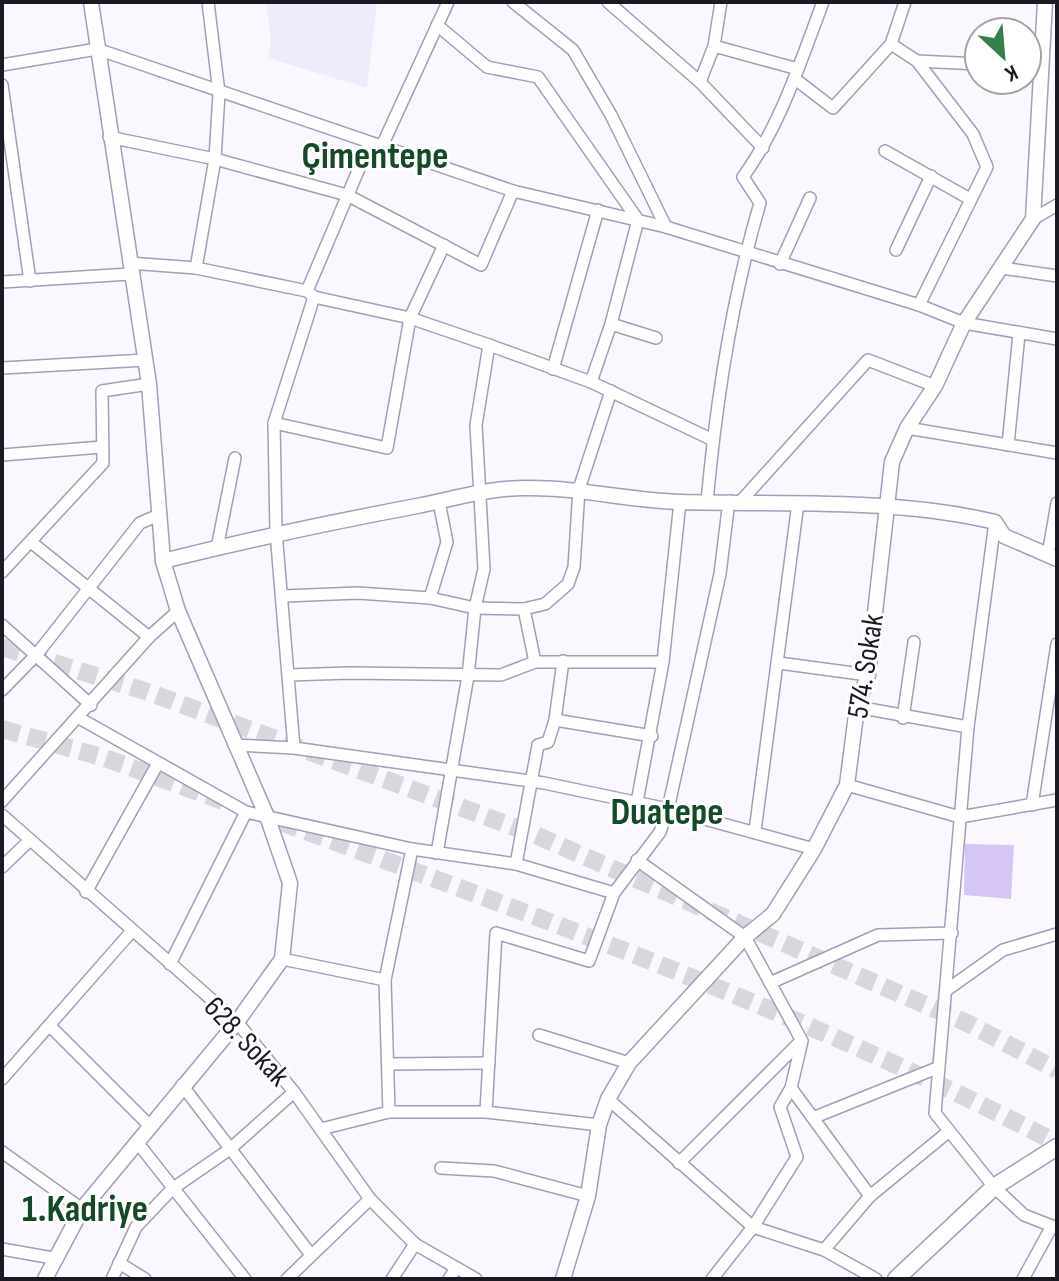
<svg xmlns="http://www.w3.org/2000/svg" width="1059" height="1281" font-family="'Sofia Sans Condensed',sans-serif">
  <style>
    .built { fill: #f0ebfb }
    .green { fill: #d5c6f5 }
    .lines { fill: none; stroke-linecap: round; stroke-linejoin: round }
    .primary-tunnel { stroke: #d9d7dd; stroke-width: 18; stroke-dasharray: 18 9; stroke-linecap: butt }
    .minor-casing { stroke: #a59cba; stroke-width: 14 }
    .tertiary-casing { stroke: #a59cba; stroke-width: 17 }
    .secondary-casing { stroke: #a59cba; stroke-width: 19 }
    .minor { stroke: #fff; stroke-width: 11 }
    .tertiary { stroke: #fff; stroke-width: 14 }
    .secondary { stroke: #fff; stroke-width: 16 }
    .labels { text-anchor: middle; stroke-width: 6; stroke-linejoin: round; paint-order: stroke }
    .street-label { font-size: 30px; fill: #1d1924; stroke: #fff }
    .district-label { font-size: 38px; font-weight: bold; fill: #154927; stroke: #fff }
  </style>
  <rect width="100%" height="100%" fill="#faf8fe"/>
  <path class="built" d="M266,2H377L367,88L268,58L271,40Z"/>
  <path class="green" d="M965,844L1014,845L1011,899L964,895Z"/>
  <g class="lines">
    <g class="primary-tunnel">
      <path d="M2,647L148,692L533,834L967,1023L1057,1070"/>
      <path d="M2,729L105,758L223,801"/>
      <path d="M281,822C544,919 808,1014 1057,1143"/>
    </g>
    <defs>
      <g id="minor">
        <path d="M513,2L573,50L611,115L666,227"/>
        <path d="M608,2L700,82L763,148"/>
        <path d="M437,25L487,67L538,77L638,220L611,324L591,382"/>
        <path d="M891,44L917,61L979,64"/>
        <path d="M714,46L798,69"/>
        <path d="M917,61L973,134L987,167L919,305"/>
        <path d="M2,65L97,49L513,191L666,227L919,305L964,323L1057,339"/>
        <path d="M1027,66L1042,67"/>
        <path d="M795,79L833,108L891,44L905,2"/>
        <path d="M700,82L714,46L721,2"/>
        <path d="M2,85L30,281"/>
        <path d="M109,137L215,159L347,195L481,265L513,191"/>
        <path d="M381,148L448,2"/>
        <path d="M885,151L970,199"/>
        <path d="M1033,219L1057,205"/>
        <path d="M896,250L931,176"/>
        <path d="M129,263L196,268L307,291L314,297L410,318L489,345L591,382L713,440"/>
        <path d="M780,264L810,198"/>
        <path d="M196,268L215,159L219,93L208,2"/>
        <path d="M1002,268L1057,276"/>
        <path d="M2,282L130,274"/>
        <path d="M307,291L369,145"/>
        <path d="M611,324L656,338"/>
        <path d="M2,368L146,360"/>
        <path d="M553,369L598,210"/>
        <path d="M274,423L387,448L410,318L444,245"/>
        <path d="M907,428L1057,453"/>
        <path d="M1008,445L1019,334"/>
        <path d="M2,455L102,447"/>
        <path d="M741,501L868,360L935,386"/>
        <path d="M707,502C716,402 732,298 760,203L743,177C781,124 800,63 823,2"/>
        <path d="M995,522L968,727L935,1113L994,1187L1024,1215L1052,1226L1023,1279"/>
        <path d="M31,542L149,637"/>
        <path d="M217,548L235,458"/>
        <path d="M1048,555L1057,503"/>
        <path d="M2,572L103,463L102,391L149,384"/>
        <path d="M284,596L358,593L430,598L475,608L524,609L545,604L568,584L574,567L579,489L611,391"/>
        <path d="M430,598L447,542L439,502"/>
        <path d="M524,609L535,662"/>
        <path d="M2,625L91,705"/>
        <path d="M779,663L868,675"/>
        <path d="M289,675L349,673L501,675L535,662H663"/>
        <path d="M2,690L37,654L140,523L159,515"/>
        <path d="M857,707L968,727"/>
        <path d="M79,718L246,812L412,849L516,864L614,893"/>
        <path d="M903,718L914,642"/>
        <path d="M555,720L652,736"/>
        <path d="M234,745L294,748L544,783L668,809L814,849"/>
        <path d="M294,748L276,532L274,423L314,297"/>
        <path d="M847,785L960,817L1057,800"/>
        <path d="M2,801L149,637L178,611"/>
        <path d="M637,802L663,662L680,502"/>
        <path d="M1032,805L1057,644"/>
        <path d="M2,815L237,1022L294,1092L370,1199L415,1244L476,1279"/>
        <path d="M755,831L798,503"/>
        <path d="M437,853L468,676L475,608L484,569L476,425L489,345"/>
        <path d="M637,860L745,937L802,1041L791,1088L870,1196"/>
        <path d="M516,864L538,745L548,742L555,720L563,661"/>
        <path d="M2,867L29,841"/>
        <path d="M86,892L157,765"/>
        <path d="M282,959L385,980"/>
        <path d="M170,964L246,812"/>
        <path d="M770,983L878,935L952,933"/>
        <path d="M948,989L1003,950L1057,934"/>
        <path d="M51,1027L149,1125"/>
        <path d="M539,1035L629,1063"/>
        <path d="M389,1064L489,1063"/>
        <path d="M2,1079L131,932"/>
        <path d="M182,1085L311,1255"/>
        <path d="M608,1099L753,1227L824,1250L876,1279"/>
        <path d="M389,1112L385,980L412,849"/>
        <path d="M486,1112L496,933L589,961L614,893L660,832L668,809L720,574L729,501"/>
        <path d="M815,1117L937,1068"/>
        <path d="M321,1129L389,1112H486L599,1125"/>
        <path d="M137,1142L245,1279"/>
        <path d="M2,1152L82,1209"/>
        <path d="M679,1163L801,1041"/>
        <path d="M441,1168L494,1171L588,1196"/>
        <path d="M2,1249L53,1258"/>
        <path d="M824,1250L870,1196L948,1132"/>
        <path d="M119,1263L145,1279"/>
        <path d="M112,1279L136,1227L172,1189L230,1149L294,1092"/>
        <path d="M287,1279L370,1199"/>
        <path d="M392,1279L415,1244"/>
        <path d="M449,1279L456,1268"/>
        <path d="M712,1279L753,1227L797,1157L780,1107L791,1088"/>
      </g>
      <g id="tertiary">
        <path d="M163,561C247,540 332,522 417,506C453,499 488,488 525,488C578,487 629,501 681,502C786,505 893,498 995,522L1004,536L1057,559"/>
        <path d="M45,1279L82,1209L237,1022L282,959L290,883L268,819L178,611L163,561L149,384L91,2"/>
        <path d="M563,1279L588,1196L599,1125L608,1099L629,1063L745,937L773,914L814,849L847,785L857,707L868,675L892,462L907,428L935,386L964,323L1033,219L1045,2"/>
      </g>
      <path id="secondary" d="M896,1279L994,1187L1057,1147"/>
    </defs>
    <use href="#minor" class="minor-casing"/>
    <use href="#tertiary" class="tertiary-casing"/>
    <use href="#secondary" class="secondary-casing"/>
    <use href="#minor" class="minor"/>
    <use href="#tertiary" class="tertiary"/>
    <use href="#secondary" class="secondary"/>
  </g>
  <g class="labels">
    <g class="street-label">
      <text transform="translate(865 666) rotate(-81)" y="10">574. Sokak</text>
      <text transform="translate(247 1041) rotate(47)" y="10">628. Sokak</text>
    </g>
    <g class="district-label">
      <text x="375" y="168">Çimentepe</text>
      <text x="667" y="824">Duatepe</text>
      <text x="85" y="1221">1.Kadriye</text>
    </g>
  </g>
  <rect width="1059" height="1281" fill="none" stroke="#1d1924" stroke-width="8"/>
  <g transform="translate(1003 56) rotate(154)"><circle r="38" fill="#ffffff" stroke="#a5a3a7" stroke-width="2"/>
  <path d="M0-6L14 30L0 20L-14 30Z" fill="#357f4d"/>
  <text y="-12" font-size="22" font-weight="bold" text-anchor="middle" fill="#1d1924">K</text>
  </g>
</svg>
